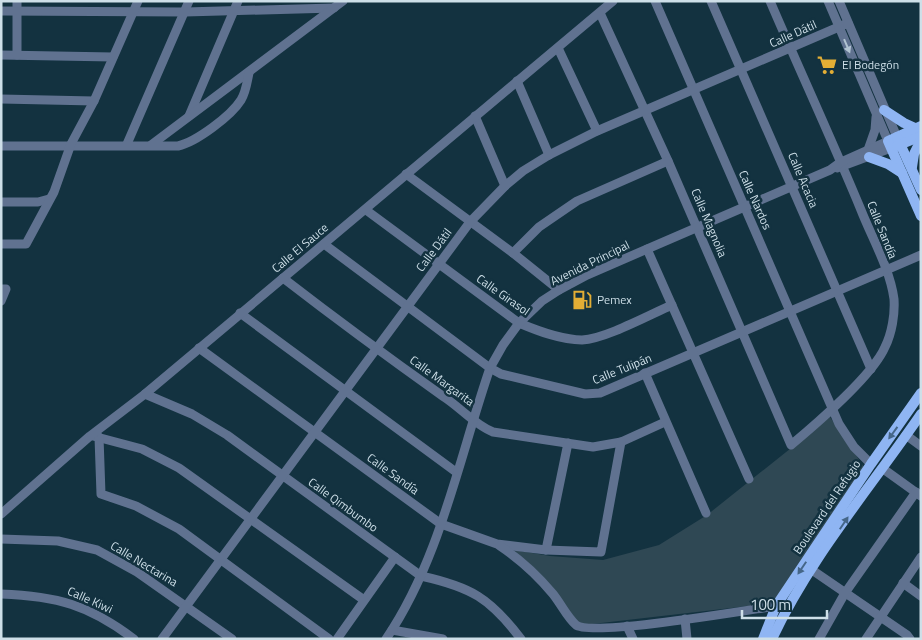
<svg xmlns="http://www.w3.org/2000/svg" width="922" height="640" font-family="'Titillium Web',sans-serif">
  <style>
    .green { fill: #2f4854 }
    .lines { fill: none; stroke-linecap: round; stroke-linejoin: round }
    .minor { stroke: #607290; stroke-width: 9 }
    .major { stroke: #8fb5f3; stroke-width: 10 }
    .oneway { fill: #b2c4d2 }
    .oneway2 { fill: #456688 }
    .labels { text-anchor: middle; stroke-width: 5; stroke-linejoin: round; paint-order: stroke }
    .street-label { font-size: 12px; fill: #cedfe8; stroke: #133240 }
    .poi-label { font-size: 12px; fill: #cedfe8; stroke: #133240; text-anchor: start }
  </style>
  <rect width="100%" height="100%" fill="#133240"/>
  <path class="green" d="M830,417L864,467L775,603L575,626L514,550L550,556L603,560L659,545L707,515Z"/>
  <g class="lines">
    <g class="minor">
      <path d="M655,1L839,424L854,447L871,464"/>
      <path d="M711,1L871,369"/>
      <path d="M839,1L897,137"/>
      <path d="M1,11L185,12L334,8"/>
      <path d="M600,13L668,161L791,445C815,425 873,375 885,347C892,333 895,314 894,299C890,269 872,238 861,210C832,140 800,71 770,1"/>
      <path d="M558,48L597,131"/>
      <path d="M1,55L113,57"/>
      <path d="M17,55V1"/>
      <path d="M517,81L549,155"/>
      <path d="M1,99L94,101"/>
      <path d="M189,116L238,1"/>
      <path d="M475,116L505,186"/>
      <path d="M127,144L189,1"/>
      <path d="M151,145L343,1"/>
      <path d="M1,146H178C196,142 231,116 241,100C246,92 247,82 249,73"/>
      <path d="M868,150L875,130L876,117"/>
      <path d="M837,168L891,148"/>
      <path d="M406,174L513,253L559,290"/>
      <path d="M1,202H38L49,199"/>
      <path d="M366,210L519,323C538,331 561,340 582,340C605,339 649,315 672,305"/>
      <path d="M1,244H26L54,192L71,144L94,101L138,1"/>
      <path d="M324,244L490,368L501,374L585,394L600,393L921,255"/>
      <path d="M647,249L749,479"/>
      <path d="M513,253L539,227L577,201L668,161"/>
      <path d="M283,278C336,319 389,358 444,397C461,408 475,425 493,432L593,447L621,442L665,422"/>
      <path d="M1,289H6L1,301"/>
      <path d="M240,313L456,472"/>
      <path d="M199,348L441,524L497,544L546,550L601,552L621,442"/>
      <path d="M645,373L706,513"/>
      <path d="M145,394L192,414L227,435L421,576C471,587 490,598 521,639"/>
      <path d="M906,435L921,446"/>
      <path d="M93,436L142,449L179,468L364,600"/>
      <path d="M99,437L101,494L136,506L179,529L329,639"/>
      <path d="M882,468L921,496"/>
      <path d="M1,514L90,436L145,394L613,1"/>
      <path d="M1,539L58,541L97,550L137,572L232,639"/>
      <path d="M500,546C521,560 538,576 553,594C561,604 567,617 576,625C591,637 748,610 776,606"/>
      <path d="M546,550L568,443"/>
      <path d="M812,570L907,635L910,639"/>
      <path d="M903,583L921,596"/>
      <path d="M1,594C57,596 89,605 134,639"/>
      <path d="M685,619L687,639"/>
      <path d="M627,626L633,639"/>
      <path d="M392,630L443,639"/>
      <path d="M162,639L470,222L505,186L523,171L549,155L597,131L848,23"/>
      <path d="M337,639L395,557"/>
      <path d="M386,639C440,560 459,458 490,368L503,345L519,323L542,301L559,290L587,275L830,170L841,162L888,141L828,1"/>
      <path d="M819,639L845,593L916,492"/>
      <path d="M866,639L921,557"/>
    </g>
    <g class="major">
      <path d="M884,110L904,123L915,128"/>
      <path d="M921,126L888,141L921,216"/>
      <path d="M897,137L921,190"/>
      <path d="M897,146L921,136"/>
      <path d="M869,157L888,164L902,173"/>
      <path d="M912,167L914,154L921,140"/>
      <path d="M763,639L776,606L871,464L921,393"/>
      <path d="M772,639C809,559 871,487 921,414"/>
    </g>
  </g>
  <defs><path id="oneway-solid" d="M-6-.8H1V-3.2L6.5 0L1 3.2V.8H-6Z" transform="scale(1.25)"/></defs>
  <use class="oneway" href="#oneway-solid" transform="translate(847 46) rotate(67)"/>
  <g class="oneway2">
    <use href="#oneway-solid" transform="translate(893 433) rotate(126)"/>
    <use href="#oneway-solid" transform="translate(844 523) rotate(-56)"/>
    <use href="#oneway-solid" transform="translate(802 568) rotate(124)"/>
  </g>
  <defs>
    <symbol id="supermarket-bare" viewBox="-9 -9 18 18"><path d="M-6-5.5h2.5l.6 2H6L4.5 2H-2.5L-4.4-4H-6ZM-1.5 3.2a1.3 1.3 0 1 0 .1 0ZM3 3.2a1.3 1.3 0 1 0 .1 0Z" fill="#e3ae35" stroke="#133240" stroke-width="2.5" paint-order="stroke"/></symbol>
    <symbol id="fuel-bare" viewBox="-9 -9 18 18"><path d="M-5.5-6h7V0h2V4h1.3V-2.5L3-4.5l.8-.8L6-3V5H2.5V1h-1V6h-7ZM-4.2-4.7v3.2H.2V-4.7Z" fill="#e3ae35" stroke="#133240" stroke-width="2.5" paint-order="stroke"/></symbol>
  </defs>
  <g fill-rule="evenodd">
    <use href="#supermarket-bare" x="813" y="51" width="28" height="28"/>
    <use href="#fuel-bare" x="568" y="286" width="28" height="28"/>
  </g>
  <g class="labels">
    <g class="street-label">
      <text transform="translate(793 34) rotate(-24)" y="4">Calle Dátil</text>
      <text transform="translate(803 180) rotate(67)" y="4">Calle Acacia</text>
      <text transform="translate(755 200) rotate(66)" y="4">Calle Nardos</text>
      <text transform="translate(709 223) rotate(67)" y="4">Calle Magnolia</text>
      <text transform="translate(882 230) rotate(68)" y="4">Calle Sandía</text>
      <text transform="translate(300 248) rotate(-40)" y="4">Calle El Sauce</text>
      <text transform="translate(434 250) rotate(-53)" y="4">Calle Dátil</text>
      <text transform="translate(590 263) rotate(-26)" y="4">Avenida Principal</text>
      <text transform="translate(503 295) rotate(35)" y="4">Calle Girasol</text>
      <text transform="translate(622 369) rotate(-22)" y="4">Calle Tulipán</text>
      <text transform="translate(442 381) rotate(36)" y="4">Calle Margarita</text>
      <text transform="translate(393 474) rotate(36)" y="4">Calle Sandía</text>
      <text transform="translate(343 505) rotate(36)" y="4">Calle Qimbumbo</text>
      <text transform="translate(827 507) rotate(-56)" y="4">Boulevard del Refugio</text>
      <text transform="translate(144 564) rotate(31)" y="4">Calle Nectarina</text>
      <text transform="translate(90 600) rotate(24)" y="4">Calle Kiwi</text>
    </g>
    <g class="poi-label">
      <text x="842" y="69">El Bodegón</text>
      <text x="597" y="304">Pemex</text>
    </g>
  </g>
  <rect width="922" height="640" fill="none" stroke="#cedfe8" stroke-width="5"/>
  <path d="M742 610v8h85v-8" fill="none" stroke="#cedfe8" stroke-width="2.5"/>
  <text x="750" y="610" font-size="15" fill="#cedfe8" stroke="#133240" stroke-width="4" paint-order="stroke">100 m</text>
</svg>
